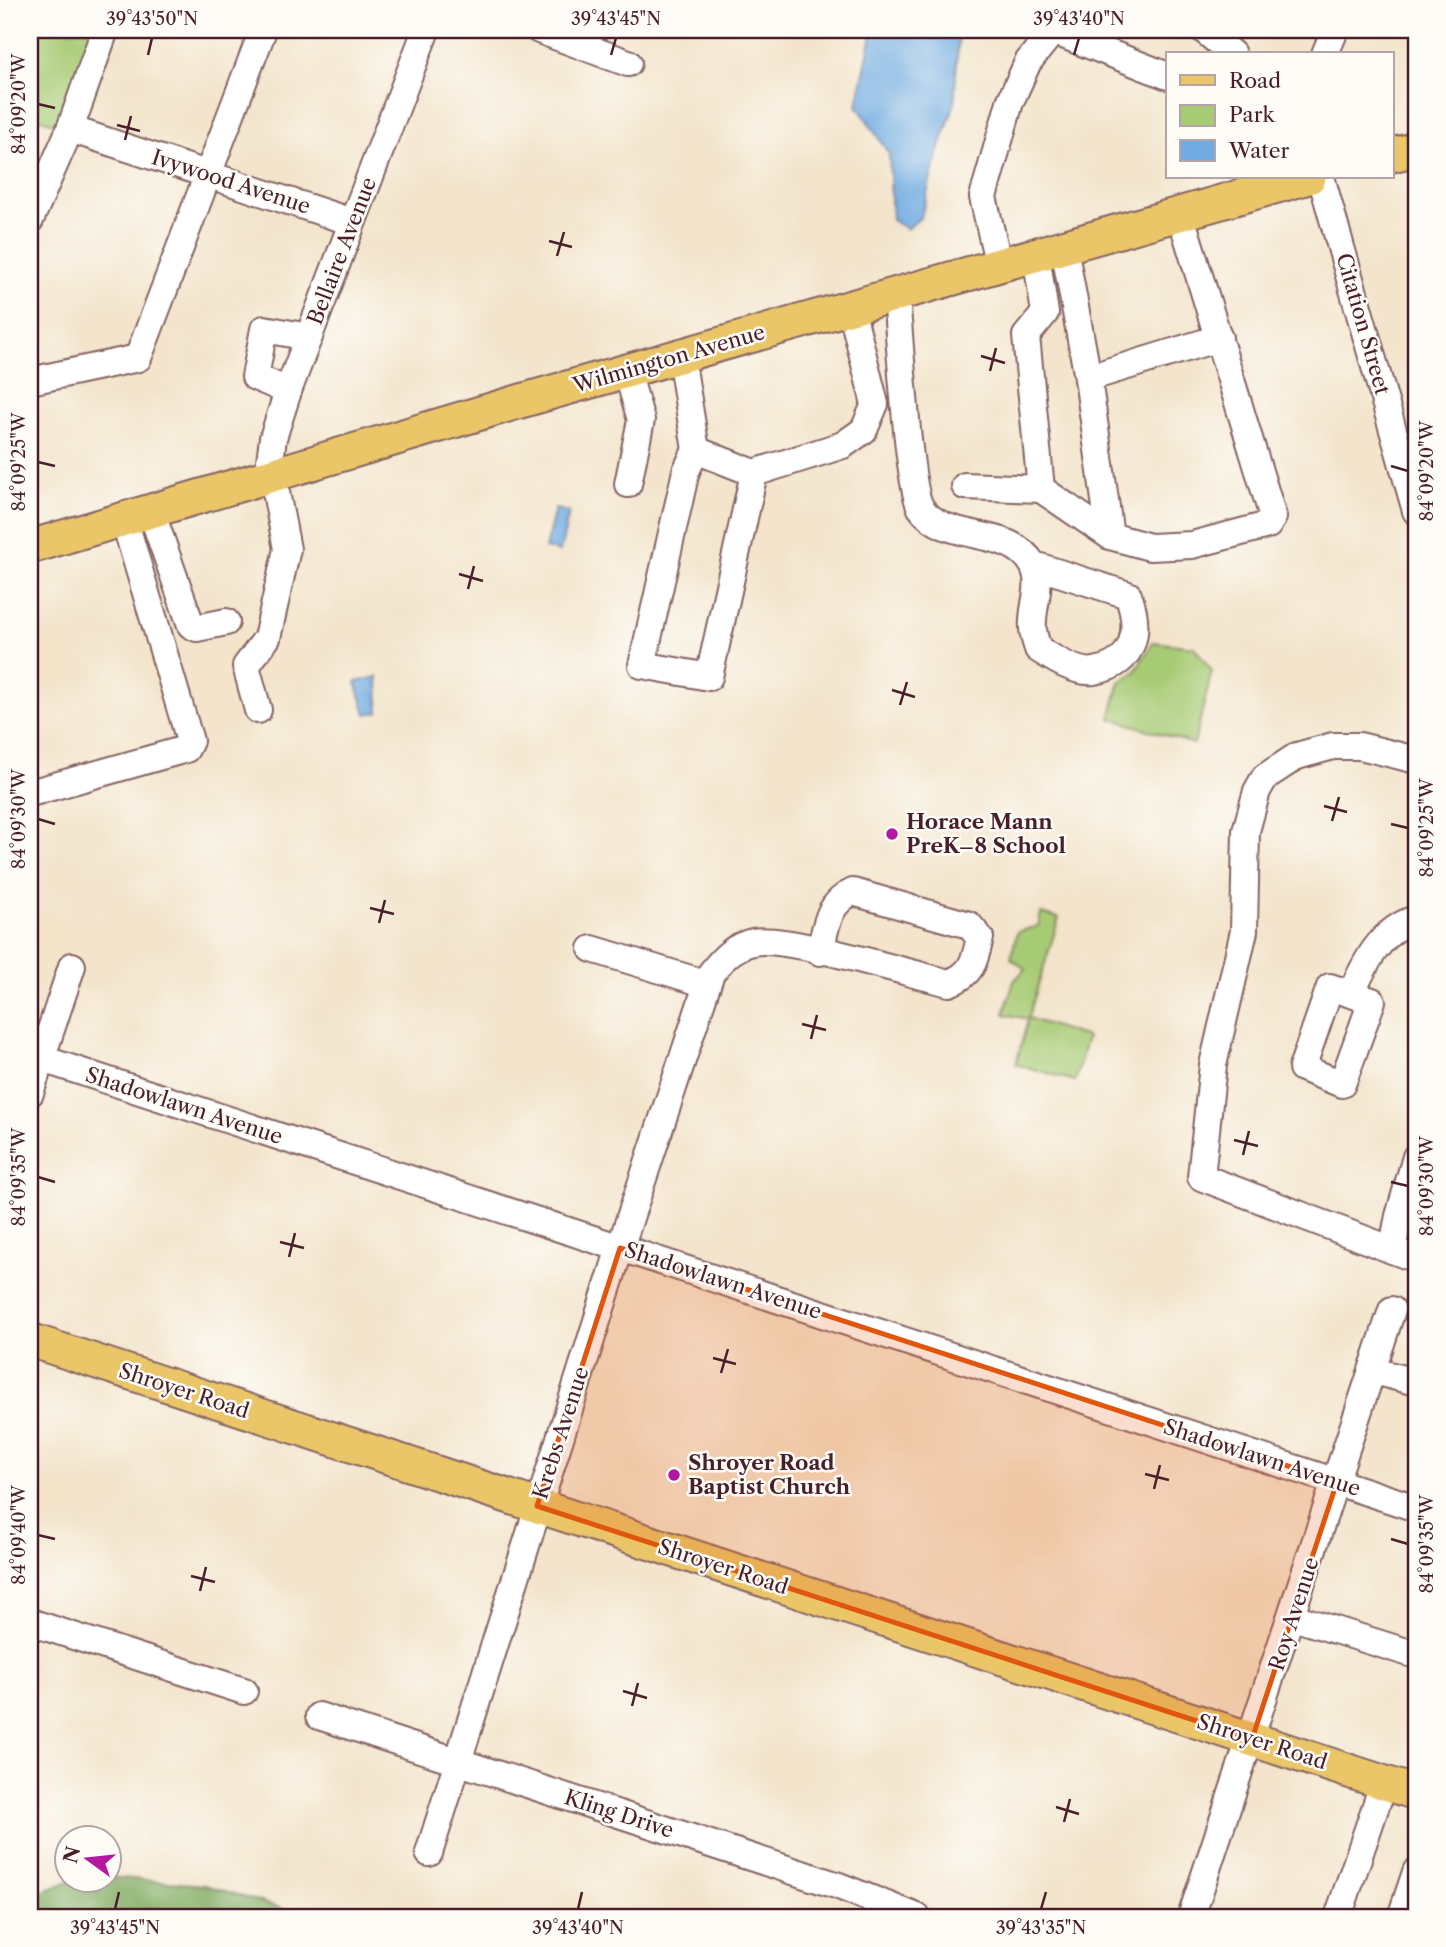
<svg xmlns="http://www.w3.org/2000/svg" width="1446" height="1947" font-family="'Libre Caslon Text',serif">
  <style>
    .green { fill: #a7cb74; stroke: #787550; stroke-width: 2 }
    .forest { fill: #85af66; stroke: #686748; stroke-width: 2 }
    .water { fill: #70abe1; stroke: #5d6586; stroke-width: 2 }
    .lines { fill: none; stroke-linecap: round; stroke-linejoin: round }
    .minor-casing { stroke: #856463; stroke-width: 30 }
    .major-casing { stroke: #856463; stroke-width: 37 }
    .minor { stroke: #fff; stroke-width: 26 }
    .major { stroke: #ebc669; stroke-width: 33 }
    .marked { fill: #e0560e; fill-opacity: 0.2; stroke: #e0560e; stroke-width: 5; stroke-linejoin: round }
    .ticks { fill: none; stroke: #4a1f2b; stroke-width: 2.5 }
    .poi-dot { fill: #b5179e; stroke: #fdfcf7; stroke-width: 2.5 }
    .labels { text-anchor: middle; stroke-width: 5; stroke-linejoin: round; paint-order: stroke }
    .street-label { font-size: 21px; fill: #4a1f2b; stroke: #fdfcf7 }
    .poi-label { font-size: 21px; font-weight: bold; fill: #4a1f2b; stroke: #fdfcf7; text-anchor: start }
    .neatline { fill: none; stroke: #4a1f2b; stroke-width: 2.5 }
    .ticks-label { font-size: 18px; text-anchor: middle; fill: #4a1f2b }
  </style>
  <rect width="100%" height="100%" fill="#fdfcf7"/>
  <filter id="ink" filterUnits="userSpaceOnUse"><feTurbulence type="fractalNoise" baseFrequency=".0143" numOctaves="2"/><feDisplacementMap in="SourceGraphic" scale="14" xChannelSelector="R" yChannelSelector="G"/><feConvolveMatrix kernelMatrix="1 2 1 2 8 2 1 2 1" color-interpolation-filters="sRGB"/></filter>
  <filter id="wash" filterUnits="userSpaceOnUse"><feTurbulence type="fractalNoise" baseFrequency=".00686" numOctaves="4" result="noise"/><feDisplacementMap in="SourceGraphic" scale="28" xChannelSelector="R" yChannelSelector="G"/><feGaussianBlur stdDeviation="1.57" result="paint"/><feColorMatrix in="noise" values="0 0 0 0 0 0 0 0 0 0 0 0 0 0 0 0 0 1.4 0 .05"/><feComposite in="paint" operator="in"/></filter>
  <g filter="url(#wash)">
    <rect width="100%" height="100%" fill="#f3e4cb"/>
    <g class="green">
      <path d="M30,30H105L70,129L30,115Z"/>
      <path d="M1153,642L1194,647L1212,671L1194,744L1110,718L1120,682L1135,672Z"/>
      <path d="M1041,913L1059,918L1028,1018L1087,1037L1075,1081L1016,1064L1028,1019L1004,1014L1014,981L1025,969L1011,958L1017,932L1038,926Z"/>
    </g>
    <path class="forest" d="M109,1877L205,1885L310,1917H30V1897L69,1881H108Z"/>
    <g class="water">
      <path d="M873,30H959L954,105L934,166L921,217L907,229L892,220L889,154L857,105Z"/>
      <path d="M555,509L569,512L560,552L545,548Z"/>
      <path d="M378,677L379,712L366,714L356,682Z"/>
    </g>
  </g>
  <g filter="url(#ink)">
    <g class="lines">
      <defs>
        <g id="minor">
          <path d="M539,30L628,63"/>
          <path d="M1204,30L1232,54"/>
          <path d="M1325,54L1335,30"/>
          <path d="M70,129L352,222"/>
          <path d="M1321,177L1416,511"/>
          <path d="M30,220L70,129L105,30"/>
          <path d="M1064,247L1088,378L1110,536L1150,547L1192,545L1268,525L1273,517L1180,213"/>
          <path d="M999,266L983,197L1010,102L1028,62L1053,31L1168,76"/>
          <path d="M896,295C899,328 908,489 921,508C946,544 1011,525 1033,565C1044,585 1031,607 1033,628C1033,635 1036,642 1038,649C1052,658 1077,674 1094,671C1136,664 1141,629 1128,595L1034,565"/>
          <path d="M681,356L696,450L754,473L843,445L864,430L875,404L851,308"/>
          <path d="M627,371L641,420L628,484"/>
          <path d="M1088,378L1219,338"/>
          <path d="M30,381L138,358L263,30"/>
          <path d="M288,391L255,377L264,329L309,337"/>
          <path d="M696,450L686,471L642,665L709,677L754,473"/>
          <path d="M965,486L1041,489L1026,336L1045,313L1036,255"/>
          <path d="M1041,489L1110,536"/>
          <path d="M151,511L191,625L197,628L226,622"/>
          <path d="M258,710L246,666L267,638L287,549L270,461L273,438L288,391L426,30"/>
          <path d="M1416,760L1360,746H1333L1297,756L1265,777L1257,791L1246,831L1244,931L1213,1065L1201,1177L1416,1259"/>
          <path d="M30,793L186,749L190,741L124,519"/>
          <path d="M592,949L707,984"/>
          <path d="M1330,987L1372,1001L1342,1084L1302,1068Z"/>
          <path d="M1351,994C1365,963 1381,929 1416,919"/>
          <path d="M30,1055L1416,1508"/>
          <path d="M30,1093L72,966"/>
          <path d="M1392,1250L1399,1216L1416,1157"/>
          <path d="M1373,1371L1416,1382"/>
          <path d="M1293,1617L1416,1655"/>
          <path d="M30,1622L244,1691"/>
          <path d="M319,1716L839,1886L917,1917"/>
          <path d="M429,1853L620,1248L711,973C723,958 734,946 753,942C785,935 911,974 949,983C972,975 975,960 980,938L969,925L853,892C827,903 826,927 820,952"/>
          <path d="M1191,1917L1392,1310"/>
          <path d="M1338,1917L1384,1782"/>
          <path d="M1401,1917L1416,1872"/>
        </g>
        <g id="major">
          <path d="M1392,155L1416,149"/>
          <path d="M30,547L521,401L1309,177"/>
          <path d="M30,1340L1416,1793"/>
        </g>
      </defs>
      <use href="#minor" class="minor-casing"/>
      <use href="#major" class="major-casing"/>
      <use href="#minor" class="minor"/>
      <use href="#major" class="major"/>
    </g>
  </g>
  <path class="marked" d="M620,1248L1337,1482L1252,1739L537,1506Z"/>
  <path class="ticks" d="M148,55L152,38M611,55L616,38M1074,55L1079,38M38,104L55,108M117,125L140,131M125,140L131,116M549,241L572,247M557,256L564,232M981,356L1005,363M990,371L996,348M38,462L55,466M1391,466L1408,471M459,574L483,581M468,589L474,566M892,690L915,697M900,705L907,682M1324,806L1347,812M38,819L55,824M1332,821L1339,797M1391,824L1408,828M370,908L394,914M379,923L385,900M802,1024L826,1030M811,1039L817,1015M1234,1140L1258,1146M1243,1155L1249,1131M38,1177L55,1182M1391,1182L1408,1186M280,1242L304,1248M289,1257L295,1233M713,1358L736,1364M721,1373L728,1349M1145,1474L1169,1480M1154,1489L1160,1465M38,1535L55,1539M1391,1539L1408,1544M191,1576L215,1582M200,1591L206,1567M623,1691L647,1698M632,1706L638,1683M1056,1807L1079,1814M1064,1822L1070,1799M115,1909L119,1892M578,1909L582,1892M1041,1909L1046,1892"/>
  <g class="poi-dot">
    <circle cx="892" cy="834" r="7"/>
    <circle cx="674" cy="1475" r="7"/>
  </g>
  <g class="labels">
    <g class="street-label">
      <text transform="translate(231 182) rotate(18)" y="7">Ivywood Avenue</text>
      <text transform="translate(342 251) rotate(-69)" y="7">Bellaire Avenue</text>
      <text transform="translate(1363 324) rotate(74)" y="7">Citation Street</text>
      <text transform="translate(669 359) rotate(-16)" y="7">Wilmington Avenue</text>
      <text transform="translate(184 1106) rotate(18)" y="7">Shadowlawn Avenue</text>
      <text transform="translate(723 1281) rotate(18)" y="7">Shadowlawn Avenue</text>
      <text transform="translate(184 1391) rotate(18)" y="7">Shroyer Road</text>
      <text transform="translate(561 1433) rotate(-72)" y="7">Krebs Avenue</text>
      <text transform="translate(1262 1458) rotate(18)" y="7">Shadowlawn Avenue</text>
      <text transform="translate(723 1567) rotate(18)" y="7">Shroyer Road</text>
      <text transform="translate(1294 1614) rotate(-72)" y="7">Roy Avenue</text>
      <text transform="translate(1262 1742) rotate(18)" y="7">Shroyer Road</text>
      <text transform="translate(619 1814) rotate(18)" y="7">Kling Drive</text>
    </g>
    <g class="poi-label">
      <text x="906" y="829">Horace Mann<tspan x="906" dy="24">PreK–8 School</tspan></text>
      <text x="688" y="1470">Shroyer Road<tspan x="688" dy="24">Baptist Church</tspan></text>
    </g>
  </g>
  <rect width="1446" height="1947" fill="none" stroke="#fdfcf7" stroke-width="77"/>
  <rect x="1166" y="52" width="228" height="126" fill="#fdfcf7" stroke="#b5a4a5" stroke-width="2"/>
  <rect x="1180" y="75" width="35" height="10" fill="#ebc669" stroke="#b5a4a5" stroke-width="2"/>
  <text x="1229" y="88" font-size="21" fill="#4a1f2b">Road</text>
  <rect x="1180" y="105" width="35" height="21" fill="#a7cb74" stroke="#b5a4a5" stroke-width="2"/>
  <text x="1229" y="122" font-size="21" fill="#4a1f2b">Park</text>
  <rect x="1180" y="140" width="35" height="21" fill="#70abe1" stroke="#b5a4a5" stroke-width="2"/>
  <text x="1229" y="158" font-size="21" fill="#4a1f2b">Water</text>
  <g transform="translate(88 1859) rotate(285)"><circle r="33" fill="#fdfcf7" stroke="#b5a4a5" stroke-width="2"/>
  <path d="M0-5L12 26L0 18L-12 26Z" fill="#b5179e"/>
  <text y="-10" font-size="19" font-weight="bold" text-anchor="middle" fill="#4a1f2b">N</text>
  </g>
  <rect x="38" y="38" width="1370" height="1871" class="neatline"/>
  <g class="ticks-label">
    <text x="152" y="25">39°43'50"N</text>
    <text x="616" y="25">39°43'45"N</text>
    <text x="1079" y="25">39°43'40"N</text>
    <text transform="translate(19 104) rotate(-90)" y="6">84°09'20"W</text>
    <text transform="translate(19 462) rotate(-90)" y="6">84°09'25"W</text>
    <text transform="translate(1427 471) rotate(-90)" y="6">84°09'20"W</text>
    <text transform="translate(19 819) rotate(-90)" y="6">84°09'30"W</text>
    <text transform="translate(1427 828) rotate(-90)" y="6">84°09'25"W</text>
    <text transform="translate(19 1177) rotate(-90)" y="6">84°09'35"W</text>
    <text transform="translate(1427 1186) rotate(-90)" y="6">84°09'30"W</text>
    <text transform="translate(19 1535) rotate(-90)" y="6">84°09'40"W</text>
    <text transform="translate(1427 1544) rotate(-90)" y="6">84°09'35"W</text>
    <text x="115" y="1934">39°43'45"N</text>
    <text x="578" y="1934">39°43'40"N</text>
    <text x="1041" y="1934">39°43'35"N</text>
  </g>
</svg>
